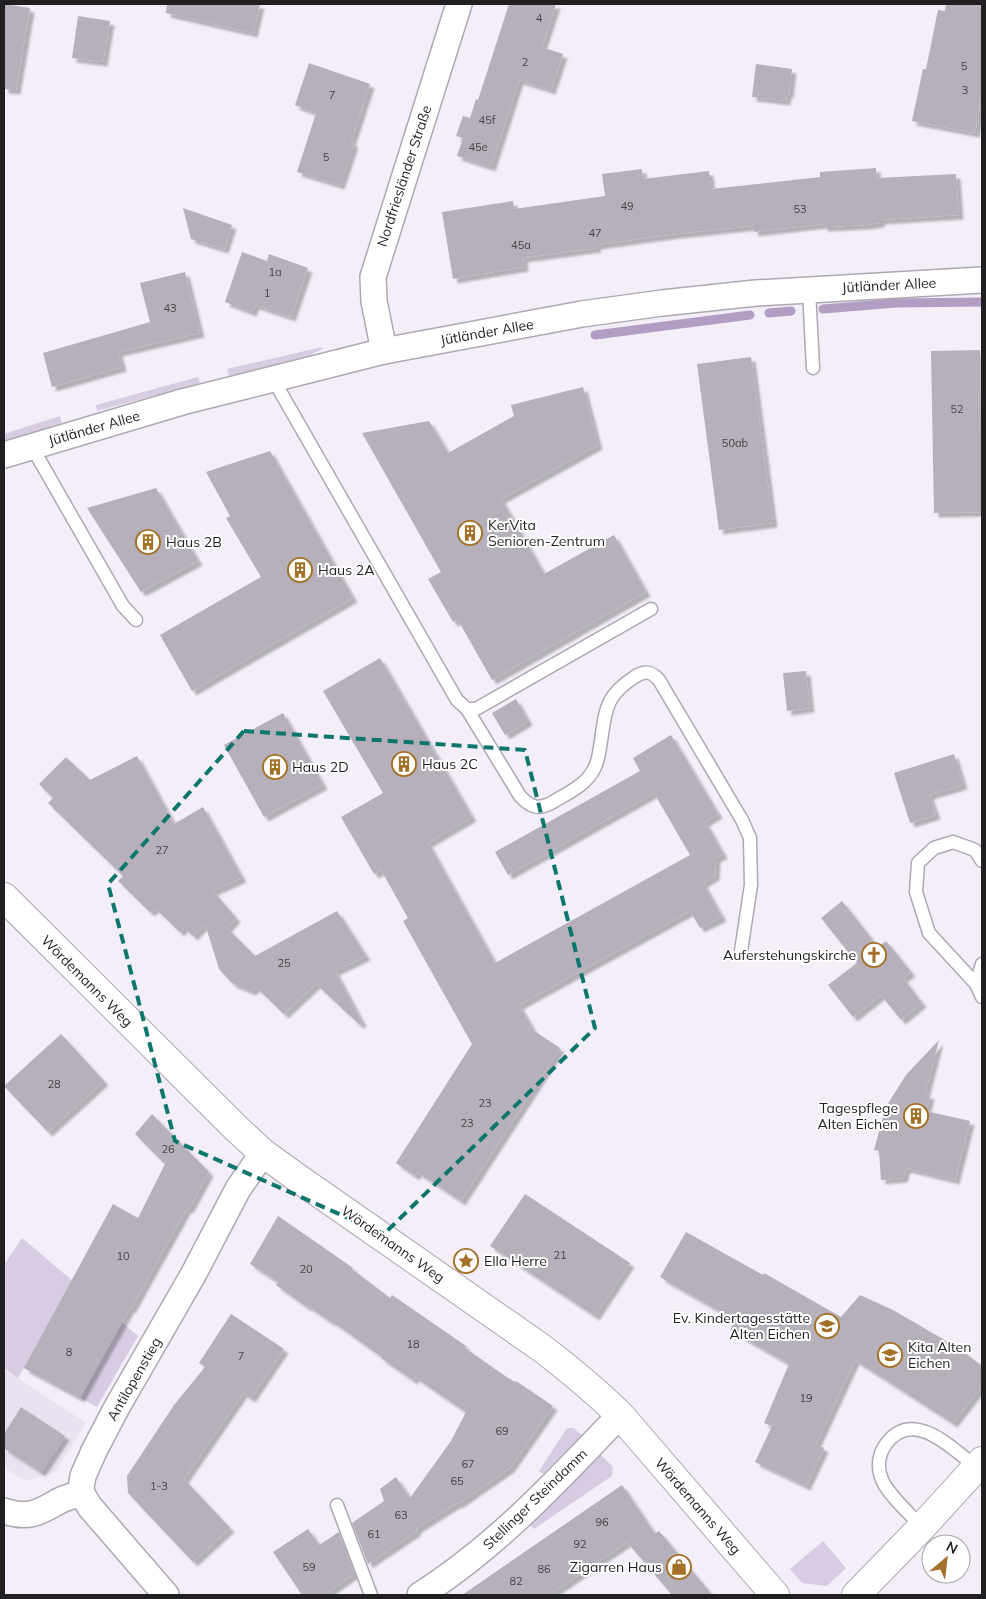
<svg xmlns="http://www.w3.org/2000/svg" width="986" height="1599" font-family="Mulish,sans-serif">
  <style>
    .built { fill: #eae1f1 }
    .green { fill: #d8cce3 }
    .lines { fill: none; stroke-linecap: round; stroke-linejoin: round }
    .stream { stroke: #b29ec2; stroke-width: 9 }
    .building { fill: #b5b0ba; filter: url(#shadow) }
    .service-casing { stroke: #ada8b2; stroke-width: 15 }
    .minor-casing { stroke: #ada8b2; stroke-width: 28 }
    .tertiary-casing { stroke: #ada8b2; stroke-width: 30 }
    .service { stroke: #fff; stroke-width: 12 }
    .minor { stroke: #fff; stroke-width: 25 }
    .tertiary { stroke: #fff; stroke-width: 28 }
    .marked { fill: none; stroke: #0f766e; stroke-width: 4; stroke-dasharray: 10 6; stroke-linejoin: round }
    .labels { text-anchor: middle; stroke-width: 4; stroke-linejoin: round; paint-order: stroke }
    .number-label { font-size: 11px; fill: #464348 }
    .street-label { font-size: 14px; fill: #211f22; stroke: #fff }
    .poi-label { font-size: 14px; fill: #211f22; stroke: #fff; text-anchor: start }
  </style>
  <defs>
    <filter id="shadow"><feDropShadow dx="4.5" dy="4.5" stdDeviation="1" flood-color="#0004"/></filter>
  </defs>
  <rect width="100%" height="100%" fill="#f3eef8"/>
  <path class="built" d="M4,1369L86,1423L55,1472L24,1481L4,1467Z"/>
  <g class="green">
    <path d="M322,347V349L307,357L229,376L227,369Z"/>
    <path d="M198,377L200,383L97,411L96,405Z"/>
    <path d="M60,416L62,423L4,441V434Z"/>
    <path d="M22,1238L138,1336L97,1407L24,1368L18,1378L4,1368V1265Z"/>
    <path d="M567,1428H573L582,1435L543,1474L539,1471Z"/>
    <path d="M600,1454L613,1467L612,1476L534,1529L530,1525Z"/>
    <path d="M823,1541L846,1568L827,1586L802,1583L790,1569Z"/>
  </g>
  <g class="lines">
    <g class="stream">
      <path d="M823,309L895,303L982,302"/>
      <path d="M769,313L791,311"/>
      <path d="M595,335L750,315"/>
    </g>
  </g>
  <g class="building">
    <path d="M4,4L30,8L16,90L4,89Z"/>
    <path d="M167,4H260L253,33L166,13Z"/>
    <path d="M509,4H556L542,47L563,54L551,90L519,80L491,167L457,156L463,138L456,136L463,116L470,118L476,99L478,100Z"/>
    <path d="M946,4H982V96L975,133L912,121L923,69H926L938,10L945,11Z"/>
    <path d="M78,16L110,21L103,62L72,58Z"/>
    <path d="M309,63L370,84L351,142L354,143L340,185L297,172L316,113L295,105Z"/>
    <path d="M756,64L792,69L789,94L787,93L786,101L752,97Z"/>
    <path d="M876,168L877,178L956,174L959,215L880,220V223L865,225L823,227V224L754,232L753,226L676,234L596,245L597,248L523,258L524,267L453,279L442,212L513,201L514,209L605,196L602,174L642,169L643,179L709,171L711,189L820,177V172Z"/>
    <path d="M183,208L232,225L224,249L191,239Z"/>
    <path d="M242,252L267,261L269,254L308,268L291,317L255,305L252,312L225,302Z"/>
    <path d="M185,272L200,333L118,352L122,367L52,387L43,353L150,322L140,283Z"/>
    <path d="M980,350L982,512L934,513L931,351Z"/>
    <path d="M751,357L773,523L719,530L697,364Z"/>
    <path d="M583,387L598,445L501,499L544,574L614,535L646,592L492,680L458,620L453,622L428,579L441,572L362,433L429,421L448,453L514,416L511,405Z"/>
    <path d="M270,451L353,598L192,691L160,635L261,577L226,518L230,516L206,472Z"/>
    <path d="M156,488L198,561L141,592L87,508Z"/>
    <path d="M380,658L472,817L428,843L495,963L690,855L654,793L508,875L495,852L640,771L633,758L671,735L718,814L705,822L723,854L716,858L715,876L703,883L722,917L700,928L690,911L519,1005L534,1031L560,1048L461,1201L417,1172L415,1176L396,1163L472,1044L403,921L408,918L381,870L374,874L341,817L383,793L323,691Z"/>
    <path d="M806,671L810,708L787,711L783,673Z"/>
    <path d="M516,699L528,721L505,735L492,713Z"/>
    <path d="M283,713L323,785L264,817L224,745Z"/>
    <path d="M954,754L963,785L929,795L936,815L910,823L894,773Z"/>
    <path d="M137,756L174,824L203,807L242,878L213,891L236,918L227,928L255,956L337,911L366,956L335,971L362,1022L359,1024L316,984L284,1014L256,987L251,991L232,983L219,969L205,924L193,936L184,927L180,932L155,908L150,912L118,881L123,876L48,803L53,798L39,784L66,757L90,780Z"/>
    <path d="M842,901L878,947L886,941L911,972L903,978L922,1003L901,1020L881,995L853,1017L828,985L857,963L821,918Z"/>
    <path d="M61,1034L104,1081L48,1132L4,1086Z"/>
    <path d="M939,1040L925,1094L930,1095L926,1111L970,1121L955,1180L906,1168L903,1178L881,1180L879,1151L874,1150L883,1117L889,1102L906,1075Z"/>
    <path d="M152,1114L209,1172L189,1209L187,1208L131,1309L130,1308L80,1398L24,1368L113,1204L138,1218L165,1164L135,1134Z"/>
    <path d="M525,1194L630,1263L595,1316L490,1246Z"/>
    <path d="M278,1216L353,1268L352,1269L390,1298L392,1295L466,1346L465,1348L505,1376L515,1382L516,1381L553,1406L510,1468L458,1504L457,1503L416,1529L417,1531L368,1564L352,1523L384,1501L380,1489L396,1477L410,1498L451,1441L466,1412L415,1377L413,1380L381,1358L382,1357L332,1321L331,1322L308,1306L307,1307L276,1285L278,1282L250,1264Z"/>
    <path d="M686,1232L763,1275L764,1273L841,1317L860,1295L893,1310L960,1349L982,1366V1386L953,1423L855,1360L816,1444L824,1448L806,1486L755,1462L772,1426L764,1423L789,1364L730,1330L735,1320L660,1277Z"/>
    <path d="M231,1314L284,1349L251,1398L243,1393L184,1479L230,1528L193,1562L128,1493L127,1476L174,1405L205,1367L199,1363Z"/>
    <path d="M21,1407L65,1436L41,1472L4,1448V1434Z"/>
    <path d="M622,1485L655,1534L659,1531L712,1595H672L627,1542L549,1595H462Z"/>
    <path d="M308,1529L319,1545L339,1532L354,1574L324,1595H302L273,1552Z"/>
  </g>
  <g class="lines">
    <defs>
      <g id="service">
        <path d="M809,290L813,368"/>
        <path d="M273,379L457,700L467,709H476L651,609"/>
        <path d="M32,447L123,606L136,620"/>
        <path d="M467,709L520,796C531,808 539,810 553,802C568,793 586,785 594,769C598,762 599,754 600,747C606,711 603,697 636,676C646,670 652,672 659,680L742,820L750,838L751,885L741,951"/>
        <path d="M982,861L975,850L953,842L934,848L918,863L916,892L929,933L976,984L982,997"/>
        <path d="M976,984L982,964"/>
        <path d="M337,1505L371,1595"/>
        <path d="M922,1527C911,1515 885,1492 881,1477C877,1467 879,1453 886,1444C913,1407 953,1449 976,1467"/>
      </g>
      <g id="minor">
        <path d="M384,351L374,301L373,277L459,4"/>
        <path d="M4,455L182,402L384,351L582,314L662,303L756,293L982,280"/>
        <path d="M4,1511C43,1524 48,1498 82,1494"/>
        <path d="M166,1595L90,1507L82,1494L81,1488L83,1476L94,1451L117,1407L193,1275L238,1189L263,1153"/>
        <path d="M420,1595C496,1547 558,1480 620,1415"/>
      </g>
      <g id="tertiary">
        <path d="M4,897L238,1130L263,1153L299,1179L543,1349C570,1370 596,1391 620,1415L775,1595"/>
        <path d="M856,1595L922,1527L982,1461"/>
      </g>
    </defs>
    <use href="#service" class="service-casing"/>
    <use href="#minor" class="minor-casing"/>
    <use href="#tertiary" class="tertiary-casing"/>
    <use href="#service" class="service"/>
    <use href="#minor" class="minor"/>
    <use href="#tertiary" class="tertiary"/>
  </g>
  <path class="marked" d="M244,731L525,750L595,1028L384,1234L175,1141L108,884Z"/>
  <defs>
    <symbol id="building-ring" viewBox="-11 -11 22 22"><circle r="9.5" fill="#fff" stroke="#a37127" stroke-width="1.5"/><path d="M-4-6H4V6H1V3H-1V6H-4ZM-2.5-4.3h1.7v1.8h-1.7ZM.8-4.3h1.7v1.8H.8ZM-2.5-1h1.7V.8h-1.7ZM.8-1h1.7V.8H.8Z" fill="#a37127"/></symbol>
    <symbol id="church-ring" viewBox="-11 -11 22 22"><circle r="9.5" fill="#fff" stroke="#a37127" stroke-width="1.5"/><path d="M-1.2-6h2.4v3.5h3.3v2.4h-3.3V6h-2.4V-.1h-3.3v-2.4h3.3Z" fill="#a37127"/></symbol>
    <symbol id="sight-ring" viewBox="-11 -11 22 22"><circle r="9.5" fill="#fff" stroke="#a37127" stroke-width="1.5"/><path d="M0-6L1.8-2.2L6-1.7L2.9 1.2L3.7 5.4L0 3.3L-3.7 5.4L-2.9 1.2L-6-1.7L-1.8-2.2Z" fill="#a37127"/></symbol>
    <symbol id="school-ring" viewBox="-11 -11 22 22"><circle r="9.5" fill="#fff" stroke="#a37127" stroke-width="1.5"/><path d="M0-5L7-2L0 1L-7-2ZM-4 1L0 2.5L4 1V4Q0 6-4 4Z" fill="#a37127"/></symbol>
    <symbol id="shop-ring" viewBox="-11 -11 22 22"><circle r="9.5" fill="#fff" stroke="#a37127" stroke-width="1.5"/><path d="M-5-2.5h2.3a2.7 3.5 0 0 1 5.4 0H5L5.5 6h-11ZM-1.5-2.5h3a1.5 2.3 0 0 0-3 0Z" fill="#a37127"/></symbol>
  </defs>
  <g fill-rule="evenodd">
    <use href="#building-ring" x="456" y="519" width="28" height="28"/>
    <use href="#building-ring" x="134" y="528" width="28" height="28"/>
    <use href="#building-ring" x="286" y="556" width="28" height="28"/>
    <use href="#building-ring" x="390" y="750" width="28" height="28"/>
    <use href="#building-ring" x="261" y="753" width="28" height="28"/>
    <use href="#church-ring" x="860" y="941" width="28" height="28"/>
    <use href="#building-ring" x="902" y="1102" width="28" height="28"/>
    <use href="#sight-ring" x="452" y="1247" width="28" height="28"/>
    <use href="#school-ring" x="813" y="1312" width="28" height="28"/>
    <use href="#school-ring" x="876" y="1341" width="28" height="28"/>
    <use href="#shop-ring" x="665" y="1553" width="28" height="28"/>
  </g>
  <g class="labels">
    <g class="number-label">
      <text x="539" y="22">4</text>
      <text x="525" y="66">2</text>
      <text x="964" y="70">5</text>
      <text x="965" y="94">3</text>
      <text x="332" y="99">7</text>
      <text x="487" y="124">45f</text>
      <text x="478" y="151">45e</text>
      <text x="326" y="161">5</text>
      <text x="627" y="210">49</text>
      <text x="800" y="213">53</text>
      <text x="595" y="237">47</text>
      <text x="521" y="249">45a</text>
      <text x="275" y="276">1a</text>
      <text x="267" y="297">1</text>
      <text x="170" y="312">43</text>
      <text x="957" y="413">52</text>
      <text x="735" y="447">50ab</text>
      <text x="162" y="854">27</text>
      <text x="284" y="967">25</text>
      <text x="54" y="1088">28</text>
      <text x="485" y="1107">23</text>
      <text x="467" y="1127">23</text>
      <text x="168" y="1153">26</text>
      <text x="560" y="1259">21</text>
      <text x="123" y="1260">10</text>
      <text x="306" y="1273">20</text>
      <text x="413" y="1348">18</text>
      <text x="69" y="1356">8</text>
      <text x="241" y="1360">7</text>
      <text x="806" y="1402">19</text>
      <text x="502" y="1435">69</text>
      <text x="468" y="1468">67</text>
      <text x="457" y="1485">65</text>
      <text x="159" y="1490">1-3</text>
      <text x="401" y="1519">63</text>
      <text x="602" y="1526">96</text>
      <text x="374" y="1538">61</text>
      <text x="580" y="1548">92</text>
      <text x="309" y="1571">59</text>
      <text x="544" y="1573">86</text>
      <text x="516" y="1585">82</text>
    </g>
    <g class="street-label">
      <text transform="translate(404 176) rotate(-72)" y="5">Nordfriesländer Straße</text>
      <text transform="translate(889 285) rotate(-3)" y="5">Jütländer Allee</text>
      <text transform="translate(487 332) rotate(-10)" y="5">Jütländer Allee</text>
      <text transform="translate(94 428) rotate(-16)" y="5">Jütländer Allee</text>
      <text transform="translate(87 981) rotate(45)" y="5">Wördemanns Weg</text>
      <text transform="translate(393 1244) rotate(35)" y="5">Wördemanns Weg</text>
      <text transform="translate(134 1379) rotate(-60)" y="5">Antilopenstieg</text>
      <text transform="translate(535 1499) rotate(-44)" y="5">Stellinger Steindamm</text>
      <text transform="translate(698 1506) rotate(49)" y="5">Wördemanns Weg</text>
    </g>
    <g class="poi-label">
      <text x="488" y="530">KerVita<tspan x="488" dy="16">Senioren-Zentrum</tspan></text>
      <text x="166" y="547">Haus 2B</text>
      <text x="318" y="575">Haus 2A</text>
      <text x="422" y="769">Haus 2C</text>
      <text x="292" y="772">Haus 2D</text>
      <text x="856" y="960" text-anchor="end">Auferstehungskirche</text>
      <text x="898" y="1113" text-anchor="end">Tagespflege<tspan x="898" dy="16">Alten Eichen</tspan></text>
      <text x="484" y="1266">Ella Herre</text>
      <text x="810" y="1323" text-anchor="end">Ev. Kindertagesstätte<tspan x="810" dy="16">Alten Eichen</tspan></text>
      <text x="908" y="1352">Kita Alten<tspan x="908" dy="16">Eichen</tspan></text>
      <text x="662" y="1572" text-anchor="end">Zigarren Haus</text>
    </g>
  </g>
  <rect width="986" height="1599" fill="none" stroke="#211f22" stroke-width="10"/>
  <g transform="translate(946 1559) rotate(28)"><circle r="24" fill="#ffffff" stroke="#a6a5a7"/>
  <path d="M0-4L9 19L0 12L-9 19Z" fill="#a37127"/>
  <text y="-8" font-size="14" font-weight="bold" text-anchor="middle" fill="#211f22">N</text>
  </g>
</svg>
